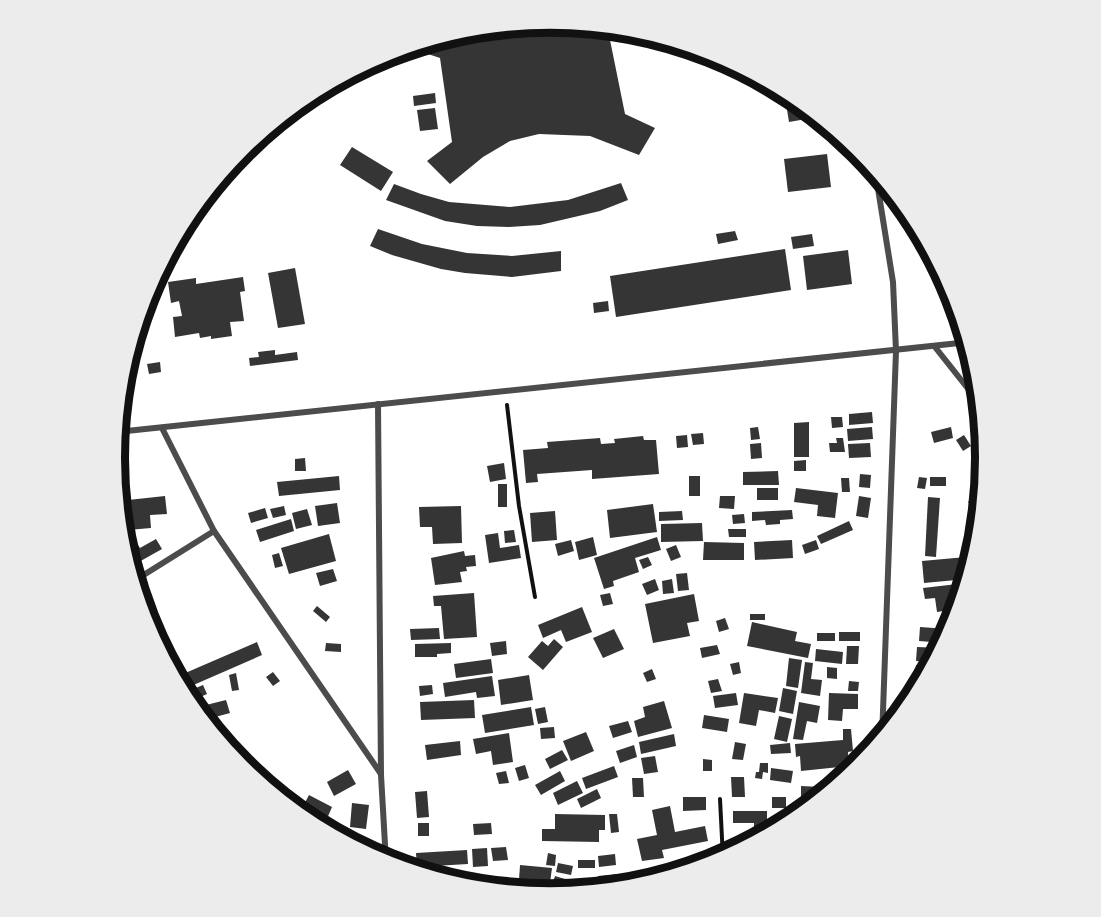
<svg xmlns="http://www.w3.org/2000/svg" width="1101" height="917" font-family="Figtree,sans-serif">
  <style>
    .building { fill: #353535 }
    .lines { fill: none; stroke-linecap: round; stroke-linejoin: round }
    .path { stroke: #111; stroke-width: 4 }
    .minor { stroke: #4c4c4c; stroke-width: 6 }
    .rim { fill: none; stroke: #111; stroke-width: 8 }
  </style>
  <rect width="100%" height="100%" fill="#fff"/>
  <g class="building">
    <path d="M550,22L615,29L609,35L625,114L655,128L639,155L590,136L539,134L510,141L483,157L450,184L427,161L452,142L440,58L410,48L466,31Z"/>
    <path d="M784,91L811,111L812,118L789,122Z"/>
    <path d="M435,93L436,103L414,106L413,96Z"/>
    <path d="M435,108L438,129L420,131L417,110Z"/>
    <path d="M352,147L393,172L381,191L340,165Z"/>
    <path d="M827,154L831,187L788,192L784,159Z"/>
    <path d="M621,183L628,200L600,211L540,225L509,227L477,226L445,221L386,200L394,184L421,194L449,202L510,207L568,200Z"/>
    <path d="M378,229L422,244L467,253L512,256L561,251V271L512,277L465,273L441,269L392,255L370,246Z"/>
    <path d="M735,231L738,240L718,244L716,234Z"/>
    <path d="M812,234L814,246L793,249L791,237Z"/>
    <path d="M785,249L791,290L616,317L610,276Z"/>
    <path d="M848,250L852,284L807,290L803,256Z"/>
    <path d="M295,268L305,324L278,328L268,273Z"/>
    <path d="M243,277L245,291L240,292L244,321L230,322L232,336L211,339V336L200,338L199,333L175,337L173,317L182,316L179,301L171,303L168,282L196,278V284Z"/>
    <path d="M608,301L609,311L594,313L593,303Z"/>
    <path d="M275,350V355L297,352L298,360L250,366L249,358L259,357L258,352Z"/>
    <path d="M160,362L161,372L149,374L147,364Z"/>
    <path d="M872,412L873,423L849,425V414Z"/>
    <path d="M831,417H842L843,427L832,428Z"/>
    <path d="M809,422V457H794V423Z"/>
    <path d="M758,427L760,439L751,440L750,428Z"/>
    <path d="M872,427L873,439L848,441L847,429Z"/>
    <path d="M951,427L953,438L934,443L931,432Z"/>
    <path d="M703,433L704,444L693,445L691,434Z"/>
    <path d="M687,435L688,447L677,448L676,436Z"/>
    <path d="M964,435L971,446L963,451L956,440Z"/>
    <path d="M643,436L644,440H656L659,474L592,479V470L537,474L538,482L526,483L523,450L548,448L547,442L600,438L601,444L615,443L614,439Z"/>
    <path d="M836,438H843L845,452H830L829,443H837Z"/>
    <path d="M761,443L762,458L751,459L750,444Z"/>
    <path d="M870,443L871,457L849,458L848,444Z"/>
    <path d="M305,458L306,471H295V459Z"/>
    <path d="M806,460V471H794V461Z"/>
    <path d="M504,463L506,479L490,482L487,466Z"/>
    <path d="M778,471L779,485H743V472Z"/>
    <path d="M860,474L871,475L870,488L859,487Z"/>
    <path d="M339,476L340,490L279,496L277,482Z"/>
    <rect x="689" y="476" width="11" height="20"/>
    <path d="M919,477L927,478L925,489L917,488Z"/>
    <rect x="930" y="477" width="16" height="9"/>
    <path d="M841,478H849L850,492H842Z"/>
    <rect x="498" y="484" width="9" height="23"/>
    <rect x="757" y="488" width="21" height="12"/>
    <path d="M796,488L838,493L835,518L817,516L818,505L794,502Z"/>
    <path d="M979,492L983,497L981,513L979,515L968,502Z"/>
    <path d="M165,496L167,514L150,515L151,528L128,530L127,518L120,519L119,501Z"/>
    <path d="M720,496H735L734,509L719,508Z"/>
    <path d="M859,496L871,498L868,518L856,516Z"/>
    <path d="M928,497L940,498L936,557L925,556Z"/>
    <path d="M337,503L340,523L318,526L315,506Z"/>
    <path d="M653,504L657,532L610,538L607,510Z"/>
    <path d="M284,506L286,515L273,518L270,509Z"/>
    <path d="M461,506L462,543L433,544L432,527H420L419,507Z"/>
    <path d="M265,508L268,518L251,523L248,513Z"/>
    <path d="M307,509L312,525L296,529L292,513Z"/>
    <path d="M792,510L793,519L780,520V524L766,525L765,520L752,521V512Z"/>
    <path d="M555,511L557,540L532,542L530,513Z"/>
    <path d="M682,511L683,520L659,521V512Z"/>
    <path d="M744,514L745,523L733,524L732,515Z"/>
    <path d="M291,519L294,531L260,542L256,530Z"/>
    <path d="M849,521L853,530L821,544L817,536Z"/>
    <path d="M702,523L703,541L661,542V524Z"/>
    <path d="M728,529H746V537H729Z"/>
    <path d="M514,530L516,542L505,543L504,531Z"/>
    <path d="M498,533L500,548L519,545L521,558L489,563L485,535Z"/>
    <path d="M329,534L336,561L289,574L281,548Z"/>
    <path d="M132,536L140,548L156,539L162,549L130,567L123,541Z"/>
    <path d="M593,537L597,555L579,560L575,542Z"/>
    <path d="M657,537L661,550L635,558L639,572L613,581L614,586L604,589L594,558Z"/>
    <path d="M571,540L574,551L558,556L555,544Z"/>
    <path d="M792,540L793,558L755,560L754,542Z"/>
    <path d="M816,540L819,549L805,554L802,545Z"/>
    <path d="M704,542L744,543V560H703Z"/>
    <path d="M676,545L681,557L671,561L666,549Z"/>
    <path d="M464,551L465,556L475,555L476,566L466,567L467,571L460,572L462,582L435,585L431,558Z"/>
    <path d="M279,553L283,566L275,568L272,555Z"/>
    <path d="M648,557L652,565L643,569L639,560Z"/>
    <path d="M966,557L967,579L924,583L922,561Z"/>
    <path d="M333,569L337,581L320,586L316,573Z"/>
    <path d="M687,573L689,590L678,591L676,574Z"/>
    <path d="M655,579L659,590L647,595L642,584Z"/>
    <path d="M672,579L674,593L663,594L662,581Z"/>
    <path d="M966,583L963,594L955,595L957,609L937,612L935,598L925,599L923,588Z"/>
    <path d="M474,593L477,637L444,639L441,606H434L433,596Z"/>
    <path d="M610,593L613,604L603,606L600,595Z"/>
    <path d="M694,594L699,621L687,623L690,636L653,643L645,604Z"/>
    <path d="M317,606L330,617L326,622L313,611Z"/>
    <path d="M582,607L592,632L566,642L561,630L543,638L538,625Z"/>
    <rect x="750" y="614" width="15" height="6"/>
    <path d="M725,618L729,629L719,632L716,621Z"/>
    <path d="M752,622L797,632L795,641L811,644L808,658L747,646Z"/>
    <path d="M920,627L948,629V635L944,643L919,641Z"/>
    <path d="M439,628L440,639L411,640L410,629Z"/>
    <path d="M614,629L624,649L603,658L593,638Z"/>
    <rect x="839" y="632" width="21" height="9"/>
    <rect x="817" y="633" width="18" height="8"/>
    <path d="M554,639L563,647L543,670L528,657L542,641L548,646Z"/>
    <path d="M506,641L507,654L492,656L490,643Z"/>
    <path d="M257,642L262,655L182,690L176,677Z"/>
    <path d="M326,643L341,644V652L325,651Z"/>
    <path d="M451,643V653L437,654V657H415V644Z"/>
    <path d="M717,645L720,654L702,658L700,648Z"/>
    <path d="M847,646H859L858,664H846Z"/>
    <path d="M917,647L941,648L934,662L916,661Z"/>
    <path d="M816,649L843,652L842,664L815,661Z"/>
    <path d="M789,658L802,660L798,688L786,686Z"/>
    <path d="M491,659L493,673L456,678L454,664Z"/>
    <path d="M739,662L741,673L733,675L730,664Z"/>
    <path d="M805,662L813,663L811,679L822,680L820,696L801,693Z"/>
    <path d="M916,665L929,666L928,672L923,681H915Z"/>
    <path d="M827,667L837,668V679L827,678Z"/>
    <path d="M652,669L656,679L647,682L643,673Z"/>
    <path d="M273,672L280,681L273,686L266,677Z"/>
    <path d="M236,673L239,690L232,691L229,675Z"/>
    <path d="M529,675L533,700L501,705L498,680Z"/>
    <path d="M492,676L495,696L477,698L476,692L445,697L443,683Z"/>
    <path d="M718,679L722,691L711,693L708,681Z"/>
    <path d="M849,681L859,682L858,691H848Z"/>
    <path d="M203,685L207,694L189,702L184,693Z"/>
    <path d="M432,685L433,694L420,696L419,686Z"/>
    <path d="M783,688L797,691L793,714L779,711Z"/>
    <path d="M736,693L738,705L715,708L713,696Z"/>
    <path d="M744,693L778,698L775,713L759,710L756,726L739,723Z"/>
    <path d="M829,693L858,694V709H843L842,721L828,720Z"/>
    <path d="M226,700L230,713L204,720L194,708Z"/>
    <path d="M474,700L475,718L421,720L420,702Z"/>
    <path d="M664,701L672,728L638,737L634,721L645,717L643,707Z"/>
    <path d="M799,702L820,706L817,723L807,721L803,740L793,739Z"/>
    <path d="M531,707L534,725L485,733L482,715Z"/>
    <path d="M545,707L548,722L538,724L535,709Z"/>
    <path d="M704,715L729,719L727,732L702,728Z"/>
    <path d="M779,716L792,719L787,742L774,739Z"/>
    <path d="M628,721L632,732L613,738L609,726Z"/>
    <path d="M554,727L555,738L541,739L540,728Z"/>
    <path d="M843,729H851L853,751L848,752L849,766L801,771L800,756L796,757L795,744L843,740Z"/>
    <path d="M586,732L594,751L571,761L563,741Z"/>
    <path d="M509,733L513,762L493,765L491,751L476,754L473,739Z"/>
    <path d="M674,734L676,746L641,754L639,742Z"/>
    <path d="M460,741L461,755L427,760L425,745Z"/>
    <path d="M735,742L746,744L743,760L732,759Z"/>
    <path d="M790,743L791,753L771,754L770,745Z"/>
    <path d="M634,745L637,757L620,763L616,751Z"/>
    <path d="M562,750L568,760L550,769L545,759Z"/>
    <path d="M655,756L658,772L644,774L641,758Z"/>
    <path d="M703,759L712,760V771H703Z"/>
    <path d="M760,763H768V773L763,772L762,779L755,778L756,772H759Z"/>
    <path d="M525,765L529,778L519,781L515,768Z"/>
    <path d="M614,766L618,777L586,789L582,778Z"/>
    <path d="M771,768L793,771L791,783L770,780Z"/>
    <path d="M348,770L356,784L334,796L327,782Z"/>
    <path d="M506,771L509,783L499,784L496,773Z"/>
    <path d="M560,771L565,781L541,795L535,785Z"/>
    <path d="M731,777H744L745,797H732Z"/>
    <path d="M632,778H643L644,797H633Z"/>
    <path d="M577,781L583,793L558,805L553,793Z"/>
    <path d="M801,786L821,787V798L801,799Z"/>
    <path d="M597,789L601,798L581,808L577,799Z"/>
    <path d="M427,791L429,817L417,818L415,792Z"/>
    <path d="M309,795L332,807L326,821L306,811L304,817L299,814Z"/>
    <path d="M683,797H706V810L683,811Z"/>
    <rect x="772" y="797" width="14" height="11"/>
    <path d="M352,803L369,805L366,829L350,827Z"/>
    <path d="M670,806L675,832L705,826L708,841L662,850L664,858L642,861L637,839L657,835L652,810Z"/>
    <path d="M733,811H767V834H754V823H733Z"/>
    <path d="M555,814L605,815V830H599V842L542,841V829H555Z"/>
    <path d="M609,814H617L619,832L611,833Z"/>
    <path d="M773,815H800L773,832Z"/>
    <rect x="418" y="823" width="11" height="13"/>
    <path d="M491,823L492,834L474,835L473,824Z"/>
    <path d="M506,847L508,860L493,861L491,848Z"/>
    <path d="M487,848L488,866L473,867L472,849Z"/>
    <path d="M467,850L468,864L417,867L416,853Z"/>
    <path d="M548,853L556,855L555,866L546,865Z"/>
    <path d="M615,854L616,865L599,867L598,856Z"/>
    <rect x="578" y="860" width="17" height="8"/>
    <path d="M558,863L573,866L571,875L556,872Z"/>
    <path d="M520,865L552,868L550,883L519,880Z"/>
    <path d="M617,874L618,882L598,884V876Z"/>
    <path d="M467,876V886L449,881H454V877Z"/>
    <path d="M555,876L565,879L560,894H549Z"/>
    <path d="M637,878L638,885L623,887L622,879Z"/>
    <path d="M479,881L507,883V890L478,887Z"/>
    <path d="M517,884L531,885L530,893L517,891Z"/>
  </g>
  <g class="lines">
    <g class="path">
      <path d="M507,405L519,506L535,597"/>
      <path d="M720,799L723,858"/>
    </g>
    <g class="minor">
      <path d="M875,170L893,282L896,351L882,739"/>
      <path d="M935,347L981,405"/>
      <path d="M378,404L381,775L386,862"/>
      <path d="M119,413L122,432"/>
      <path d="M162,428L214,531L381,774"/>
      <path d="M117,432L969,342"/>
      <path d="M134,581L214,531"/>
    </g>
  </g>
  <path d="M0 0H1101V917H0ZM125 458a425 425 0 1 1 850 0a425 425 0 1 1-850 0Z" fill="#ececec" fill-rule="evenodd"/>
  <path class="rim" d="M125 458a425 425 0 1 1 850 0a425 425 0 1 1-850 0Z"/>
</svg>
